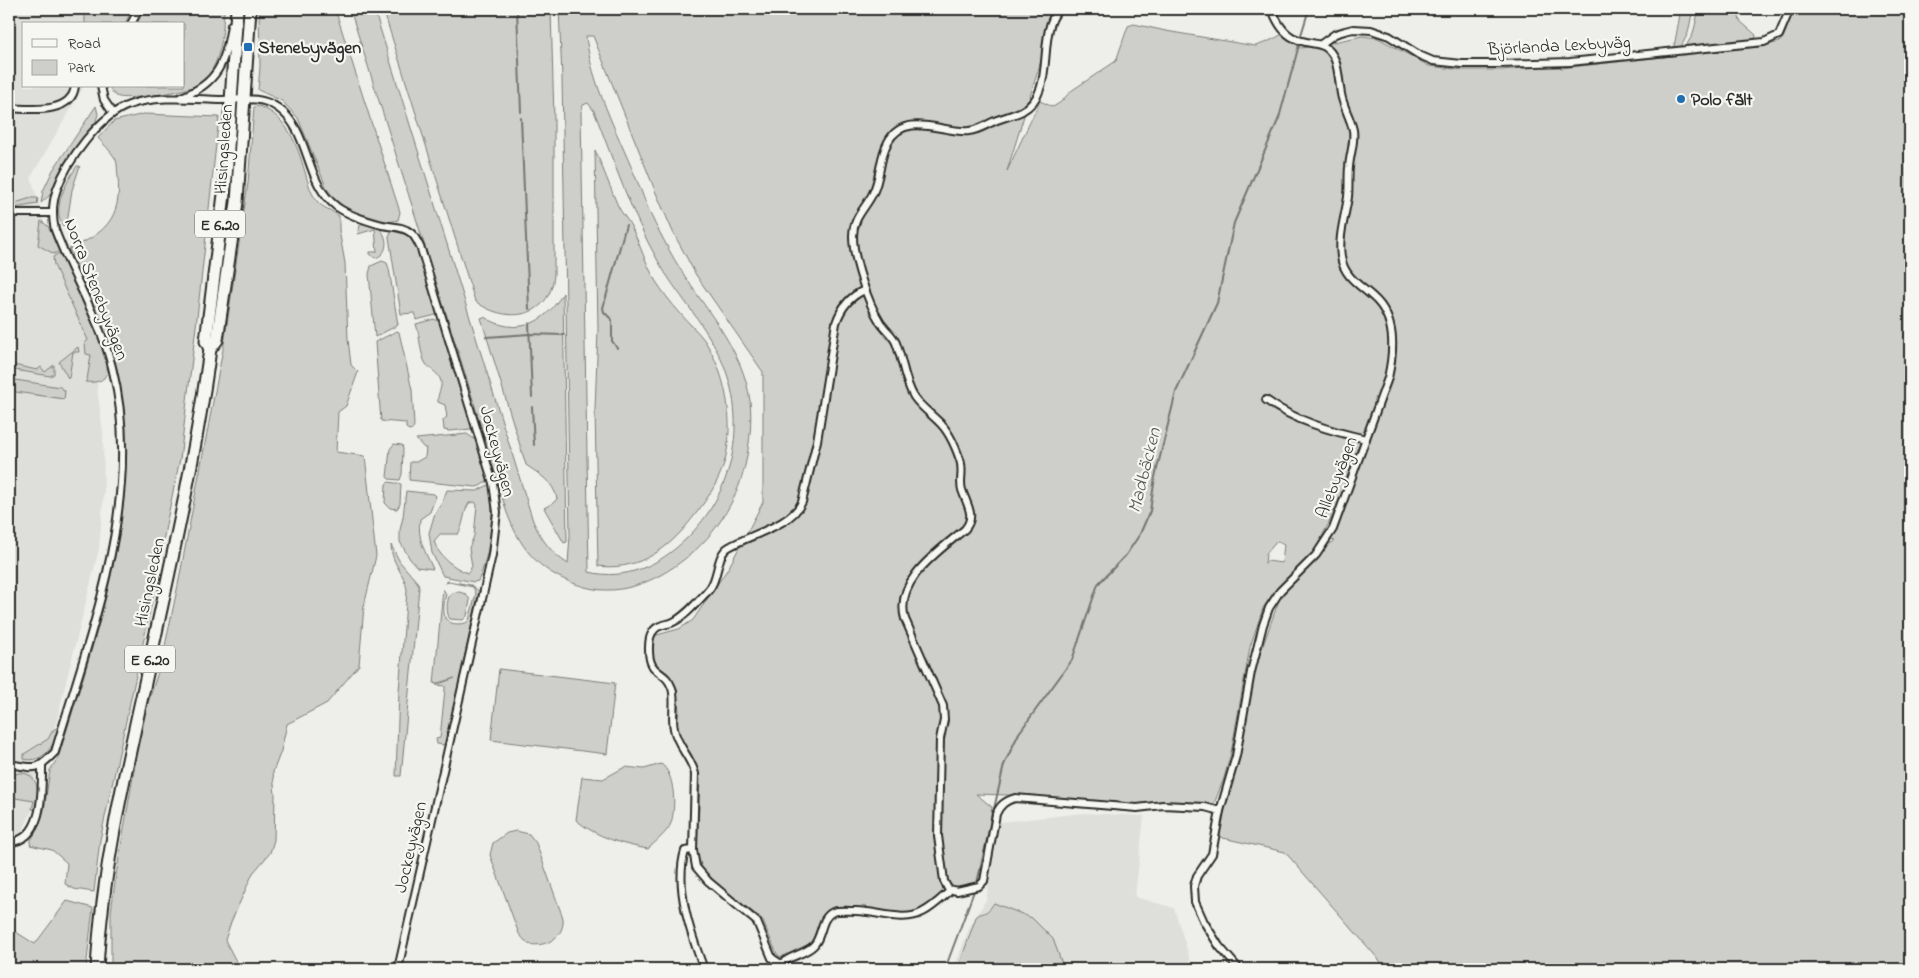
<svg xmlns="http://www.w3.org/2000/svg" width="1919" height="978" font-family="'Indie Flower',sans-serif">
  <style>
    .built { fill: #dededb }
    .green { fill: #cececa; stroke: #7c7c7a; fill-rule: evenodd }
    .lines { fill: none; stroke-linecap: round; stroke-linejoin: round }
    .stream { stroke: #757573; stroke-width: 2 }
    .minor-casing { stroke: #2b2b2b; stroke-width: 10 }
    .trunk-casing { stroke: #2b2b2b; stroke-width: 15 }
    .minor { stroke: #f6f6f2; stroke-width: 6 }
    .trunk { stroke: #f6f6f2; stroke-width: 11 }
    .poi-dot { fill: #1f6fb2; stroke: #f6f6f2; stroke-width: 2 }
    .labels { text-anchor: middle; stroke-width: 4.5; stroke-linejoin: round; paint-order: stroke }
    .shield { fill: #f6f6f2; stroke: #686867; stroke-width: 1 }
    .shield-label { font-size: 16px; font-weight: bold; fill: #2b2b2b }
    .street-label { font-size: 18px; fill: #2b2b2b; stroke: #f6f6f2 }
    .poi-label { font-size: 18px; font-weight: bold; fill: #2b2b2b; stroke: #f6f6f2; text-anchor: start }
    .water-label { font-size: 19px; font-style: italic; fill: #565655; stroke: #f6f6f2 }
  </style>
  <rect width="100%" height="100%" fill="#eeeeea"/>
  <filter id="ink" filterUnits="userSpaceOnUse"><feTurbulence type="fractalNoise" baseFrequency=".02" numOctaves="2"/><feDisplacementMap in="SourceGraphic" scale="10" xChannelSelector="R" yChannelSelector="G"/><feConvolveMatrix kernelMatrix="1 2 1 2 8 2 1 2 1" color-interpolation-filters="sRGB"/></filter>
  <g filter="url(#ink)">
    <g class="built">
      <path d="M9,9H128L120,24H24V86H84L31,177L45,226L95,340L98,395L103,432L104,492L99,549L53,735L43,754L33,783L36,801L16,846L9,845Z"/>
      <path d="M1084,813L1144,816L1135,897L1174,908L1193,969H954L970,926L986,900L1000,822Z"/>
    </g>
    <g class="green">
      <path d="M85,9H128L131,11L125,24H85Z"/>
      <path d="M144,9H224C223,32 222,61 205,79C201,82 197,85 192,87C180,92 131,100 119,97C114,96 111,91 109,86H184V24H137Z"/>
      <path d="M259,9H335L400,212L398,220L389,222L348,210L336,200L327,189L298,118L282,101L258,90L260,67Z"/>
      <path d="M350,9H374L533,521C541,539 551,553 568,564L570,535L562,77L559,9H1057L1007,171L1040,101L1053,107L1061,102L1071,91L1116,61L1128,26L1134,24L1166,31L1255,46C1258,46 1279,37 1282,34L1301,48L1315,46L1362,36L1378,38L1429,66L1463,70H1502L1558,65L1561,68L1765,46L1779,42L1783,38L1794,9H1910V969H1387L1285,852L1223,838L1218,833L1226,798L1240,752L1255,668L1280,597L1315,561L1327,545L1335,541L1330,540L1340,513L1327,507L1322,520L1327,511L1330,510L1334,513L1315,550L1274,592L1263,608L1250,647L1231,753L1224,778L1214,804L1163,803L1138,805L1008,795L976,794L992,807L981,881L978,884L950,888L947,886C919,929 890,910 849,907C842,907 832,907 827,912C818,919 816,933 811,943L781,957L777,954L762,919L719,886L702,868L697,854L700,779L676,729L679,712L677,689L652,658L653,636L679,629L693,620L729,567L763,502V372L696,275L673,232L656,193L593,36H586C591,83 617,132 635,176C643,194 649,214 659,231C666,244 673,258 681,270C706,311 744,351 750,401C752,421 750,441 746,461C739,496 719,530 692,553C663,578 623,598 585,587C543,575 522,553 507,513L468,383ZM588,103L594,111C614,162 631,213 658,261C676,293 702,320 718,353C750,415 736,492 685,540C659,565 626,581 589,572L581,112L583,105ZM1277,541L1284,544L1282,563L1267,561L1265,564L1266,554Z"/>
      <path d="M383,9H551L554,120V275C550,320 505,324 475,301Z"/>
      <path d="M1681,9H1693L1688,33L1681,47H1674Z"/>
      <path d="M1699,9H1737L1740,21L1756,35L1755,40L1686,46L1693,34Z"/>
      <path d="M96,106L98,114L96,121L60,171L50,195L41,203L43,191L53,170Z"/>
      <path d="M259,106C288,117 297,145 305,172C308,182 310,192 317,201C322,208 332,210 339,216V230L345,263L348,339L351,365L358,372L346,406L338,412L336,452L365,456L376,556L364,606L359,665L327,703L287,724L281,751L273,772L275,795L274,840L270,853L253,873L231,922L225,940L240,969H111V912L116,875L135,765L134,760L142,721L162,660L178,585L224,344L248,183L254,107Z"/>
      <path d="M144,114L219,117L197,318L180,459L166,525L154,593L100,840L94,892L74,889L65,884L67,863L52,850L30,845L31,840L37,830L44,810L50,770L58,758C96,634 147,500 117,369C107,328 84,289 69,249C104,234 122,219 118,177C117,171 118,163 115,158C111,151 103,144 98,138L114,121Z"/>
      <path d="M595,150C603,168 610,187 618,206C622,214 628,220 632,228C640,245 646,264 655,280C662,291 671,303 680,313C688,323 698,331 705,341C728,377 737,432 721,472C713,492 700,509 686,526C664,553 633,571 598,566L595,409L598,330Z"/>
      <path d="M77,166H80L72,190L67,223L63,226C51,208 67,181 77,166Z"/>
      <path d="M31,198H38L37,204L9,209V205Z"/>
      <path d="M41,221L48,226L59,251L54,254L38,245Z"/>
      <path d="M365,223C370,224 376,225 380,229C389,238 388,255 375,258L370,254V252H377L375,229L358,234L360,225Z"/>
      <path d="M397,229L410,235L418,248L438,314L436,315L416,320L415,313L401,314L389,237L392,231Z"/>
      <path d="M59,253C70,273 111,353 107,372C105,382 94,383 85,382L87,380L91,355L86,354L85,343L88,340L54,265L53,257Z"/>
      <path d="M382,261L387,263L389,269L398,325L375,337L369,274L371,266Z"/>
      <path d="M563,293L567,542L564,543L544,508L553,503L557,499C554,482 539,474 526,465L481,318L484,317C517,337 545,324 563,293Z"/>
      <path d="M434,319L440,322L472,425L471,429L449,431L444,430L443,420L447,417L445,405L438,402C437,393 442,390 441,382C439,372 431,371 426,364C420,355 420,335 416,324Z"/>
      <path d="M397,331L399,332L412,390L414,425L413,429L409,430L406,428V423L381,421L375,342Z"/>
      <path d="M78,347L79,352H73L69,378H68L59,362Z"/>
      <path d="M9,364L37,370L41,367L45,372L54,365V374L50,376L9,369Z"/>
      <path d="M9,379L60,387L65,391L64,399L9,391Z"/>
      <path d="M467,434L477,441L489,480L480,486L476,487L409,480L410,462H416L425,457L426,448H424L416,439Z"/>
      <path d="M394,444L402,445L403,449L402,474L400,480L389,479L387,477L390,449Z"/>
      <path d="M389,482L401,484L400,504L397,509L390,508L385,503L386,484Z"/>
      <path d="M490,484C495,513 490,555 478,581L474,582L443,576L432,553L429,533L435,513L442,503L447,490L477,491ZM475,502L477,505L474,536L469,548L472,566L468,573C454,568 438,556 434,541L440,534H458C464,525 463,513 469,503Z"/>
      <path d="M406,491L434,494L436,496L430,512L420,519C417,539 425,551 433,569L417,567L410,559L400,542V530L403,517Z"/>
      <path d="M391,545L400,562L418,583L419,588L401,776H396L399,691L407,590C405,573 391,564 391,545Z"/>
      <path d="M448,581L471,585L479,591L445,745L437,744L436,739L440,738L445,689V686L436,685L455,678L434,684L443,589L446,594C442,612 441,628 466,623L469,620L476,594L473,587L449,582L445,583Z"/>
      <path d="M459,592L466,594L470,600L467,616L463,620L450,619C446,614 446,599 451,594C453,592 457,592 459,592Z"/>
      <path d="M499,669L615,683L607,754L491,740Z"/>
      <path d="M58,727C56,744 44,764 24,759V754L48,739L53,730Z"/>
      <path d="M661,764C675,773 676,808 671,823C668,832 655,842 648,849C624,845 596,837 576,820L582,777L603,779L625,767L644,769Z"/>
      <path d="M18,773C39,771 41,796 35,810L32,809L34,801L9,797V779Z"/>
      <path d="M516,831L529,834L536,843L563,918C565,937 546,948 528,944L519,934L490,855L493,843L507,833Z"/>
      <path d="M67,901L93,908L86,969H9V929H11L35,944Z"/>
      <path d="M994,903L1032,918L1053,939L1064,969H958L976,917L980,914C987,913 990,909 994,903Z"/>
    </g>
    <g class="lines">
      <g class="stream">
        <path d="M517,9L521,112"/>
        <path d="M1301,35L1309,9"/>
        <path d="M521,118L529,309"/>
        <path d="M529,323L532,397"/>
        <path d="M486,337L529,334L564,335"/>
        <path d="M617,348L612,341V320L604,312L603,308L626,225"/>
        <path d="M532,407L534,445"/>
        <path d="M977,883L999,787L1004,765L1010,752L1019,733L1072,660L1098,584L1126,555L1140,534L1150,511L1155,477L1176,392L1217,303L1234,223L1279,118L1299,45"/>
        <path d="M945,969L974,891"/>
      </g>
      <defs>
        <g id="minor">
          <path d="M1059,9C1035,35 1058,92 1022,111C1014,115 1005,117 997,120C987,124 979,130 969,131C945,134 905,110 888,142C879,158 881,177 873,193C866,208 853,217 853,236C853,259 868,303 880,322C885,330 893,335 896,343C903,361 904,380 914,397C921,407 930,413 938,421C948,430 956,448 960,460C964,470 959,481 962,490C967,505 976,516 965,529C939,551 894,580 905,619L943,706L944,720L940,739L938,836L944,881L948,889L957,891L979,886L984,881L996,814C1000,805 1005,801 1015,798L1137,808L1163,805L1205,807L1220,811"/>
          <path d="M131,24L139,9"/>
          <path d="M1321,44L1335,34L1345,31L1353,29L1371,30L1389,36L1419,55L1433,61L1462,64H1498L1570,62L1764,42L1779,35L1790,9"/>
          <path d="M101,86L104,100L113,113"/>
          <path d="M181,97C218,84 226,61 231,25"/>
          <path d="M9,108C29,109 72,115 75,86"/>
          <path d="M9,213H53"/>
          <path d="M865,290C850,296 841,308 836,323L817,441L802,502C791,526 751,534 729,547C715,555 720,580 706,593C696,603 684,618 671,623C664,625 656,625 652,633C649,638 649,642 649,647C648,677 665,668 672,688C676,701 671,716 674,729C677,746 691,757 695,774L693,850L696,867L708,881L757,922L772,958L781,964C791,955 806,954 814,945C823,935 820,918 833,912C839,910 848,911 856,911C877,911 904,923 923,912C933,907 942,898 950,891"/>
          <path d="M1266,400C1295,421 1331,431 1366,439"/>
          <path d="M9,764C35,768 36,772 55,752C91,631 145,494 112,367C100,319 72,276 55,230C52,217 52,203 57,189C67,161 100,115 129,105C157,95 190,99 219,100C240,100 260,95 278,108C311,131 304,183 337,207C350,216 367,221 382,225C392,227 403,226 411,233C416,237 418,243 421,249L493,483L497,512L492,555L398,969"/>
          <path d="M9,842C44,841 42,790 42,765"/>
          <path d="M693,850L685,851C674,887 691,935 704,969"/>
          <path d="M1239,969L1219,946L1204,922L1195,902L1194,886L1197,876L1212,854L1220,811L1236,756L1251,672L1263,625L1269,608L1280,591L1316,555L1333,529L1388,378C1394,351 1397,318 1373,297C1360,285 1344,277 1341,257C1338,237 1345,217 1348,197C1349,187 1348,177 1349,167C1350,154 1355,142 1353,130C1350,117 1343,106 1341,94C1339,83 1339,71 1335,60C1326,38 1311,47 1294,38C1283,33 1276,20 1272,9"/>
        </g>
        <g id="trunk">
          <path d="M210,349L206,341L226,178L237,9"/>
          <path d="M97,969C102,872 124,777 145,683C169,572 195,461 210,349L217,340L237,202L250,9"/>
        </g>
      </defs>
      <use href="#minor" class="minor-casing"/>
      <use href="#trunk" class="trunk-casing"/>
      <use href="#minor" class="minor"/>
      <use href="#trunk" class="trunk"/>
    </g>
  </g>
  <g class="poi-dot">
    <rect x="243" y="42" width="10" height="10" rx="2.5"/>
    <circle cx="1681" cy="99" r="5"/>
  </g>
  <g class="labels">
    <g class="shield">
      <rect x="195" y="210.5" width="50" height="27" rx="4"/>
      <rect x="125" y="645.5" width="50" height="27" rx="4"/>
    </g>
    <g class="shield-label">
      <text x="220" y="230">E 6.20</text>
      <text x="150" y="665">E 6.20</text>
    </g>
    <g class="street-label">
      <text transform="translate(1559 45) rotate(-3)" y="6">Björlanda Lexbyväg</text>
      <text transform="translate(223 149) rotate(-86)" y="6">Hisingsleden</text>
      <text transform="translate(97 289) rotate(69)" y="6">Norra Stenebyvägen</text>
      <text transform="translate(498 451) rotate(75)" y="6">Jockeyvägen</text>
      <text transform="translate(1336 477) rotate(-69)" y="6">Allebyvägen</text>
      <text transform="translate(149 582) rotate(-78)" y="6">Hisingsleden</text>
      <text transform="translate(410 847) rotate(-77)" y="6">Jockeyvägen</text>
    </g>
    <g class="poi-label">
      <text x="258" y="53">Stenebyvägen</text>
      <text x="1691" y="105">Polo fält</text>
    </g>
    <g class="water-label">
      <text transform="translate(1143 470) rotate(-76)" y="7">Madbäcken</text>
    </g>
  </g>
  <rect width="1919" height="978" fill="none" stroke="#f6f6f2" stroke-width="30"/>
  <rect x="15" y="15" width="1889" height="948" fill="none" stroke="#2b2b2b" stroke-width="2" filter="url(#ink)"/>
  <rect x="22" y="22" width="162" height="65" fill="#f6f6f2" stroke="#a5a5a2"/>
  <rect x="32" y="39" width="25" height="8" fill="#f6f6f2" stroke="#a5a5a2"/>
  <text x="68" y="48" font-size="15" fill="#2b2b2b">Road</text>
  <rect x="32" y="60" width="25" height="15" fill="#cececa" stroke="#a5a5a2"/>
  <text x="68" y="72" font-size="15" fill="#2b2b2b">Park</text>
</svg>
